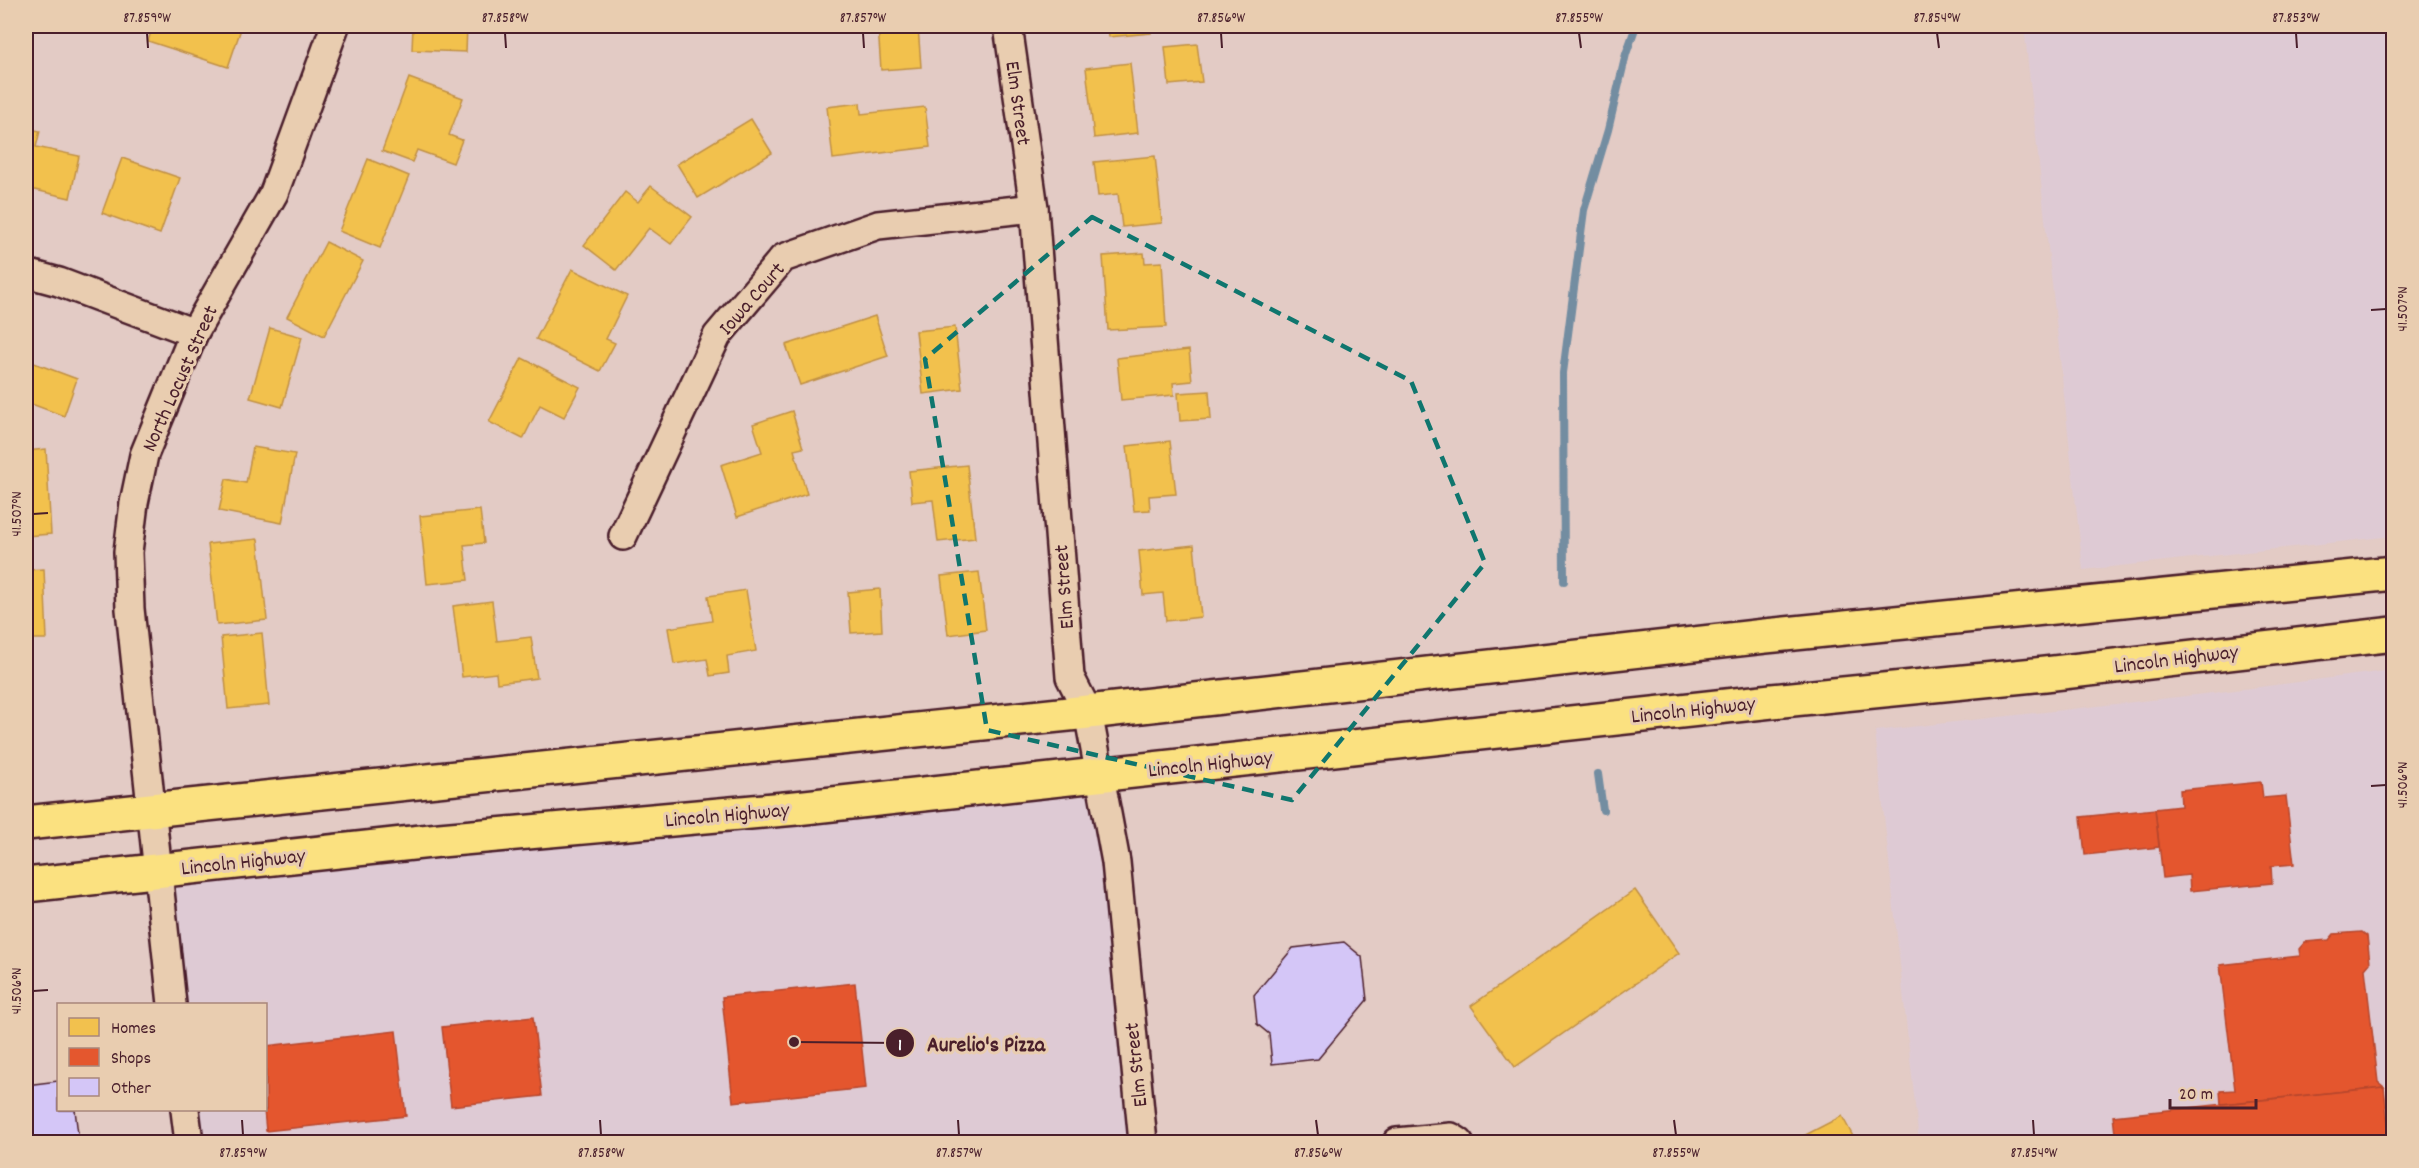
<svg xmlns="http://www.w3.org/2000/svg" width="2419" height="1168" font-family="Dekko,sans-serif">
  <style>
    .built { fill: #decad4 }
    .homes { fill: #f2c14e; stroke: #c09044; stroke-width: 1.5 }
    .shops { fill: #e4572e; stroke: #b6462d; stroke-width: 1.5 }
    .lines { fill: none; stroke-linecap: round; stroke-linejoin: round }
    .stream { stroke: #738da1; stroke-width: 8 }
    .building { fill: #d4c6f7; stroke: #4a1f2b; stroke-width: 1.5 }
    .minor-casing { stroke: #4a1f2b; stroke-width: 32 }
    .primary-casing { stroke: #4a1f2b; stroke-width: 38 }
    .minor { stroke: #e9cdb0; stroke-width: 27 }
    .primary { stroke: #fbe180; stroke-width: 33 }
    .marked { fill: none; stroke: #0f766e; stroke-width: 4.5; stroke-dasharray: 12 8; stroke-linejoin: round }
    .ticks { fill: none; stroke: #4a1f2b; stroke-width: 2 }
    .labels { text-anchor: middle; stroke-width: 6; stroke-linejoin: round; paint-order: stroke }
    .street-label { font-size: 21px; fill: #4a1f2b; stroke: #e9cdb0 }
    .leader { fill: none; stroke: #4a1f2b; stroke-width: 2 }
    .callout-dot { fill: #4a1f2b; stroke: #e9cdb0; stroke-width: 2 }
    .mark-label { font-size: 18px; text-anchor: middle; font-weight: bold; fill: #fff }
    .callout-label { font-size: 22px; text-anchor: middle; font-weight: bold; fill: #4a1f2b; stroke: #e9cdb0; stroke-width: 6; stroke-linejoin: round; paint-order: stroke }
    .neatline { fill: none; stroke: #4a1f2b; stroke-width: 2 }
    .ticks-label { font-size: 15px; text-anchor: middle; fill: #4a1f2b }
  </style>
  <rect width="100%" height="100%" fill="#e3cbc5"/>
  <filter id="ink" filterUnits="userSpaceOnUse"><feTurbulence type="fractalNoise" baseFrequency=".0167" numOctaves="2"/><feDisplacementMap in="SourceGraphic" scale="12" xChannelSelector="R" yChannelSelector="G"/><feConvolveMatrix kernelMatrix="1 2 1 2 8 2 1 2 1" color-interpolation-filters="sRGB"/></filter>
  <g filter="url(#ink)">
    <g class="built">
      <path d="M2024,26H2393V536L2083,570Z"/>
      <path d="M2393,670V1142H1919L1875,731L2204,694Z"/>
      <path d="M1090,784L1134,1142H195L192,1110H266V1004H181L167,880Z"/>
    </g>
    <g class="homes">
      <path d="M153,26H242L228,67L148,41Z"/>
      <path d="M413,26H467L466,52L412,50Z"/>
      <path d="M878,26H918L921,67L881,70Z"/>
      <path d="M1108,26H1150L1151,33L1109,37Z"/>
      <path d="M1197,44L1202,82L1169,85L1165,47Z"/>
      <path d="M1130,63L1138,133L1094,138L1086,68Z"/>
      <path d="M409,78L463,98L449,135L462,140L453,163L417,150L412,162L382,151Z"/>
      <path d="M860,103L861,114L925,107L930,147L833,159L827,107Z"/>
      <path d="M751,119L772,153L698,198L677,164Z"/>
      <path d="M26,128L40,131L36,147L79,156L70,198L26,188Z"/>
      <path d="M1155,156L1162,223L1122,227L1118,194L1098,196L1094,162Z"/>
      <path d="M122,158L180,178L160,234L102,213Z"/>
      <path d="M368,159L409,176L380,248L339,231Z"/>
      <path d="M651,186L692,217L671,244L649,228L616,270L584,245L625,192L638,202Z"/>
      <path d="M326,242L363,261L324,336L287,317Z"/>
      <path d="M1144,253L1145,263L1162,262L1166,327L1108,330L1103,256Z"/>
      <path d="M572,269L627,296L606,339L615,343L600,371L536,339Z"/>
      <path d="M875,316L888,356L800,385L786,345Z"/>
      <path d="M955,327L962,389L923,394L916,331Z"/>
      <path d="M270,328L302,337L282,407L250,398Z"/>
      <path d="M1189,350L1192,381L1173,383L1174,395L1121,400L1117,358Z"/>
      <path d="M522,358L580,387L564,417L540,405L523,439L489,422Z"/>
      <path d="M26,360L77,379L64,416L26,402Z"/>
      <path d="M1209,391L1211,419L1180,421L1178,393Z"/>
      <path d="M792,411L803,448L794,450L807,494L737,517L721,465L762,452L753,424Z"/>
      <path d="M1170,441L1176,494L1149,496L1150,510L1134,511L1127,446Z"/>
      <path d="M253,447L295,454L282,523L219,511L226,479L246,483Z"/>
      <path d="M46,449L51,534L26,536V451Z"/>
      <path d="M967,465L975,538L938,542L933,500L912,502L909,471Z"/>
      <path d="M480,510L484,543L464,545L468,580L427,584L420,516Z"/>
      <path d="M258,539L267,620L217,625L208,544Z"/>
      <path d="M1194,545L1201,617L1166,621L1163,593L1143,595L1139,551Z"/>
      <path d="M44,569L47,639H26V570Z"/>
      <path d="M979,572L986,630L948,635L941,576Z"/>
      <path d="M880,589L882,631L851,633L848,592Z"/>
      <path d="M746,590L756,651L727,656L729,673L710,676L707,659L674,664L668,628L712,621L708,596Z"/>
      <path d="M492,601L497,641L531,637L537,678L497,683L496,673L462,677L453,606Z"/>
      <path d="M262,633L269,705L228,709L221,637Z"/>
      <path d="M1635,890L1679,953L1515,1067L1471,1006Z"/>
      <path d="M1842,1116L1856,1142H1792Z"/>
    </g>
    <g class="shops">
      <path d="M2261,782L2263,798L2286,796L2294,864L2271,866L2272,883L2190,891L2189,875L2163,878L2155,809L2181,806L2180,790Z"/>
      <path d="M2155,809L2159,847L2085,855L2081,817Z"/>
      <path d="M2362,932L2367,936L2370,963L2365,969L2378,1082L2384,1087L2221,1104L2220,1091L2235,1090L2220,965L2300,956L2299,949L2305,942L2329,940L2334,934Z"/>
      <path d="M855,983L866,1088L733,1102L722,997Z"/>
      <path d="M533,1017L542,1096L451,1106L442,1027Z"/>
      <path d="M396,1031L406,1116L266,1131L264,1110H266V1046Z"/>
      <path d="M2384,1087L2390,1142H2116L2113,1116Z"/>
    </g>
    <g class="lines">
      <g class="stream">
        <path d="M1564,581L1563,373L1584,210L1608,130L1626,54L1636,26"/>
        <path d="M1598,774L1603,810"/>
      </g>
    </g>
    <g class="building">
      <path d="M1344,942L1362,957L1367,1000L1318,1059L1272,1064L1269,1034L1257,1024L1254,995L1293,948Z"/>
      <path d="M58,1081V1110H75L79,1142H26V1085Z"/>
    </g>
    <g class="lines">
      <defs>
        <g id="minor">
          <path d="M1008,26L1034,208L1070,677L1088,712L1116,862L1143,1142"/>
          <path d="M26,273L59,282L194,333"/>
          <path d="M623,536L717,336L783,258L878,225L1034,208"/>
          <path d="M172,1004L130,609L128,552L134,503L144,455L194,333L274,193L335,26"/>
          <path d="M185,1110L189,1142"/>
          <path d="M1397,1142L1451,1137L1459,1142"/>
        </g>
        <g id="primary">
          <path d="M26,823L1088,712L1765,636L2394,573"/>
          <path d="M26,885L440,840L796,808L1772,701L2045,674L2394,634"/>
        </g>
      </defs>
      <use href="#minor" class="minor-casing"/>
      <use href="#primary" class="primary-casing"/>
      <use href="#minor" class="minor"/>
      <use href="#primary" class="primary"/>
    </g>
  </g>
  <path class="marked" d="M1092,217L1411,381L1485,563L1292,800L987,730L925,359Z"/>
  <path class="ticks" d="M147,33L148,48M505,33L506,48M863,33L864,48M1221,33L1222,48M1579,33L1581,48M1937,33L1939,48M2296,33L2297,48M2371,310L2386,309M33,514L48,513M2371,786L2386,785M33,991L48,990M242,1120L243,1135M600,1120L601,1135M958,1120L959,1135M1316,1120L1318,1135M1674,1120L1676,1135M2033,1120L2034,1135"/>
  <g class="labels">
    <g class="street-label">
      <text transform="translate(1019 103) rotate(82)" y="7">Elm Street</text>
      <text transform="translate(751 298) rotate(-49)" y="7">Iowa Court</text>
      <text transform="translate(179 378) rotate(-66)" y="7">North Locust Street</text>
      <text transform="translate(1063 587) rotate(-94)" y="7">Elm Street</text>
      <text transform="translate(2176 658) rotate(-7)" y="7">Lincoln Highway</text>
      <text transform="translate(1693 709) rotate(-6)" y="7">Lincoln Highway</text>
      <text transform="translate(1210 763) rotate(-6)" y="7">Lincoln Highway</text>
      <text transform="translate(727 814) rotate(-5)" y="7">Lincoln Highway</text>
      <text transform="translate(243 861) rotate(-6)" y="7">Lincoln Highway</text>
      <text transform="translate(1135 1065) rotate(-96)" y="7">Elm Street</text>
    </g>
  </g>
  <path class="leader" d="M794 1042L900 1043"/>
  <g class="callout-dot">
    <circle cx="794" cy="1042" r="6"/>
    <circle cx="900" cy="1043" r="15"/>
  </g>
  <g class="mark-label">
    <text x="900" y="1050">1</text>
  </g>
  <g class="callout-label">
    <text x="986" y="1051">Aurelio's Pizza</text>
  </g>
  <rect width="2419" height="1168" fill="none" stroke="#e9cdb0" stroke-width="66"/>
  <rect x="57" y="1003" width="210" height="108" fill="#e9cdb0" stroke="#a9877b" stroke-width="1.5"/>
  <rect x="69" y="1018" width="30" height="18" fill="#f2c14e" stroke="#a9877b" stroke-width="1.5"/>
  <text x="111" y="1033" font-size="18" fill="#4a1f2b">Homes</text>
  <rect x="69" y="1048" width="30" height="18" fill="#e4572e" stroke="#a9877b" stroke-width="1.5"/>
  <text x="111" y="1063" font-size="18" fill="#4a1f2b">Shops</text>
  <rect x="69" y="1078" width="30" height="18" fill="#d4c6f7" stroke="#a9877b" stroke-width="1.5"/>
  <text x="111" y="1093" font-size="18" fill="#4a1f2b">Other</text>
  <path d="M2170 1099v9h86v-9" fill="none" stroke="#4a1f2b" stroke-width="3"/>
  <text x="2179" y="1099" font-size="18" fill="#4a1f2b" stroke="#e9cdb0" stroke-width="4.5" paint-order="stroke">20 m</text>
  <rect x="33" y="33" width="2353" height="1102" class="neatline"/>
  <g class="ticks-label">
    <text x="147" y="22">87.859°W</text>
    <text x="505" y="22">87.858°W</text>
    <text x="863" y="22">87.857°W</text>
    <text x="1221" y="22">87.856°W</text>
    <text x="1579" y="22">87.855°W</text>
    <text x="1937" y="22">87.854°W</text>
    <text x="2296" y="22">87.853°W</text>
    <text transform="translate(2402 309) rotate(-90)" y="5">41.507°N</text>
    <text transform="translate(16 514) rotate(-90)" y="5">41.507°N</text>
    <text transform="translate(2402 785) rotate(-90)" y="5">41.506°N</text>
    <text transform="translate(16 991) rotate(-90)" y="5">41.506°N</text>
    <text x="243" y="1157">87.859°W</text>
    <text x="601" y="1157">87.858°W</text>
    <text x="959" y="1157">87.857°W</text>
    <text x="1318" y="1157">87.856°W</text>
    <text x="1676" y="1157">87.855°W</text>
    <text x="2034" y="1157">87.854°W</text>
  </g>
</svg>
